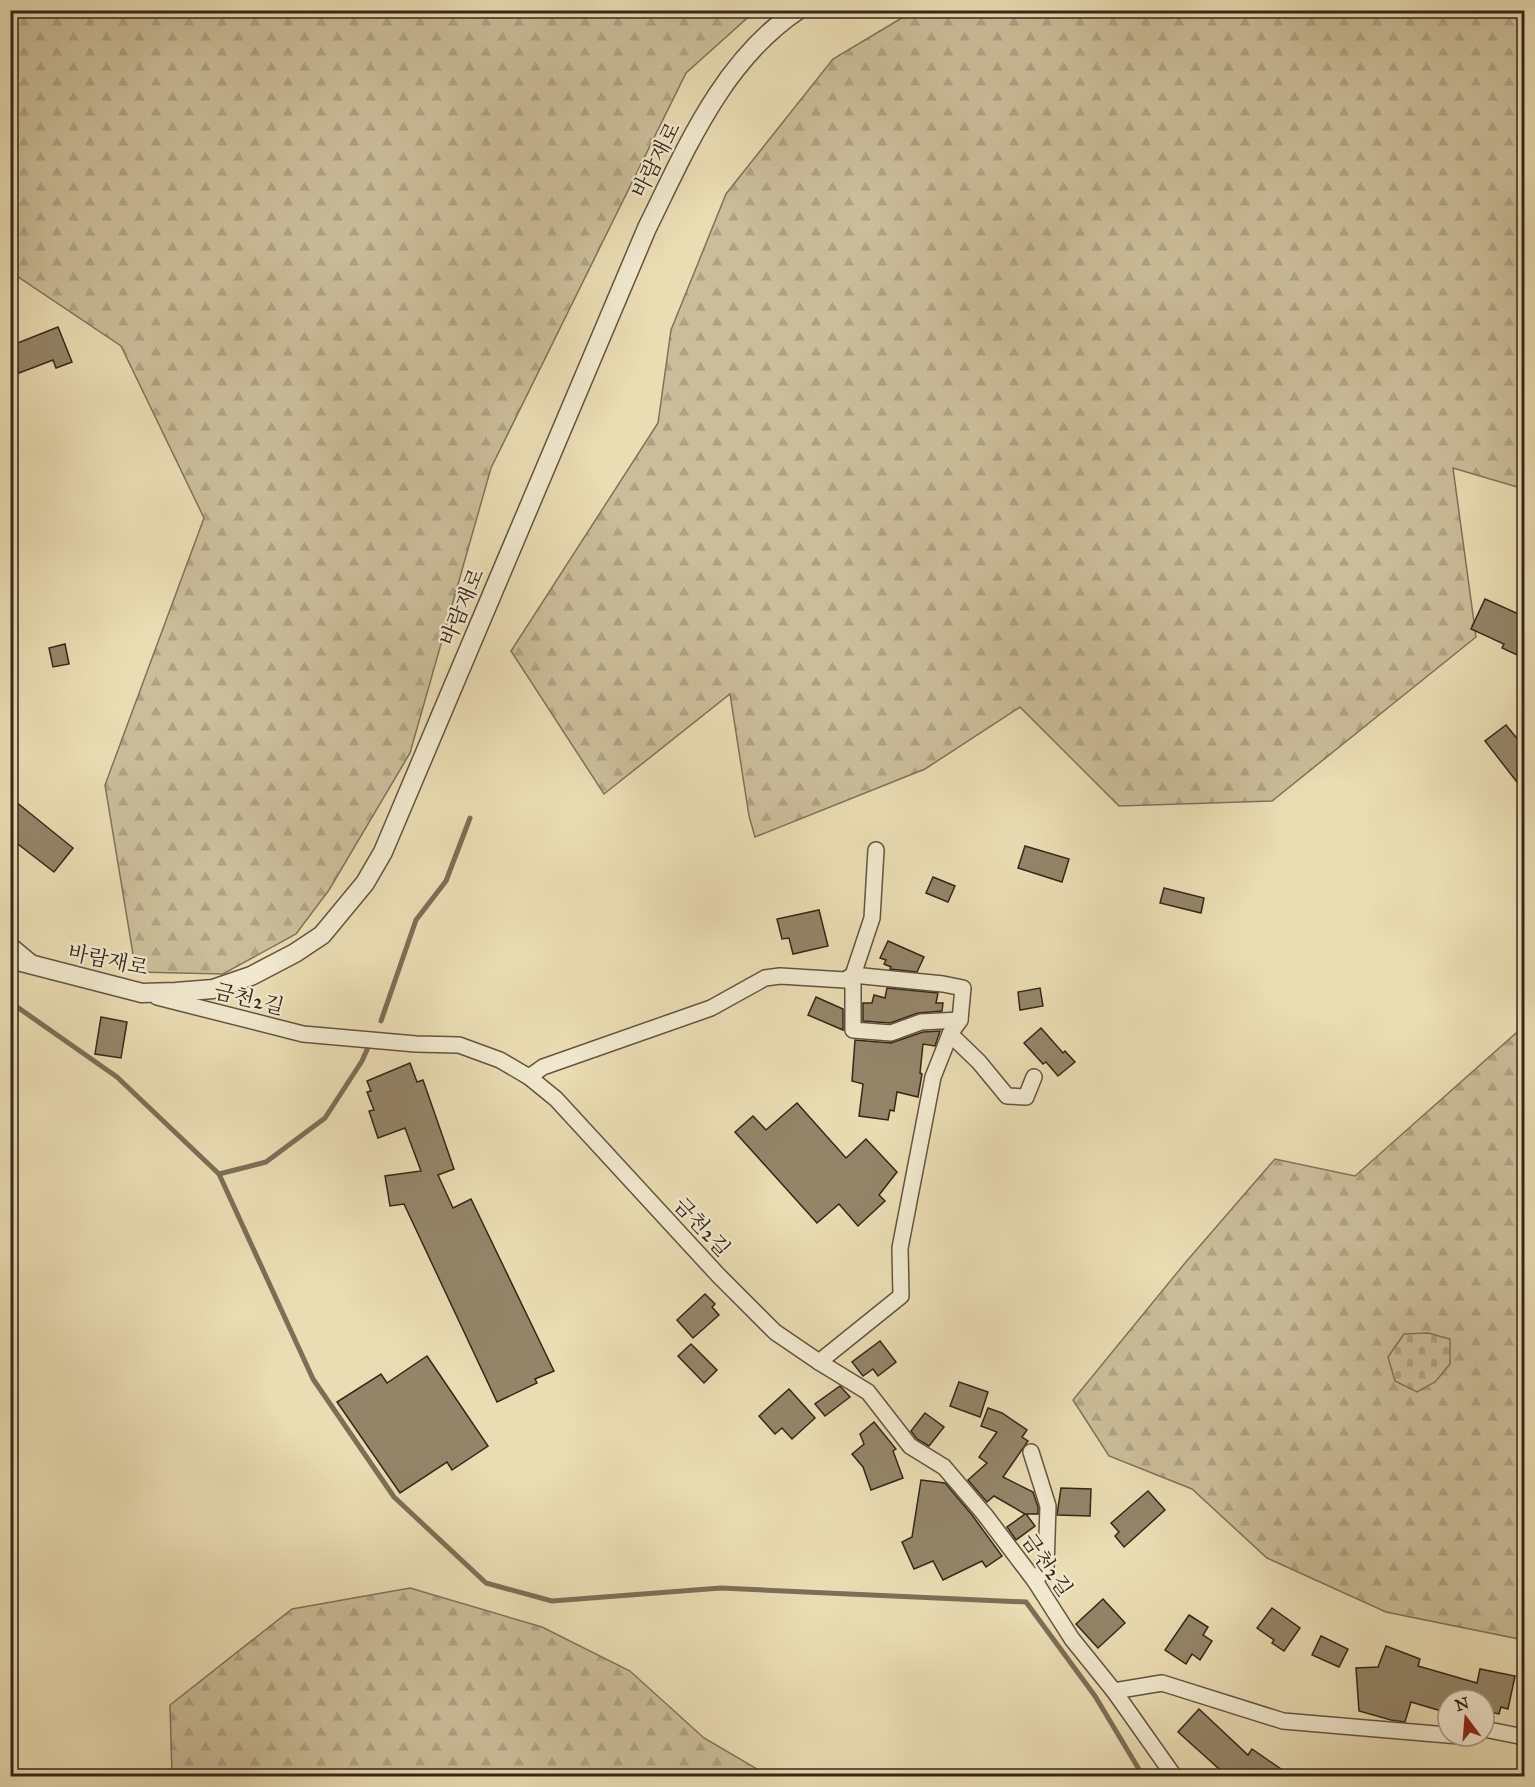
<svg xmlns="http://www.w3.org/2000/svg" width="1535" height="1787" font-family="'IM FELL Great Primer','Noto Serif KR',serif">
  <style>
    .forest { fill: url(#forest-firs); stroke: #807259; stroke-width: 1.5 }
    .cemetery { fill: url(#cemetery-stones); stroke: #807259; stroke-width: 1.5 }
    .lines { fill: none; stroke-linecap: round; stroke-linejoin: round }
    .stream { stroke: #7d6e56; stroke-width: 5 }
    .building { fill: #948569; stroke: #362619; stroke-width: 1.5 }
    .minor-casing { stroke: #635440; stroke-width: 18 }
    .tertiary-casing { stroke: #635440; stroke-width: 21 }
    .minor { stroke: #f1e8ce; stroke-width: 15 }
    .tertiary { stroke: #f1e8ce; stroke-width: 18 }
    .labels { text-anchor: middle; stroke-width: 4.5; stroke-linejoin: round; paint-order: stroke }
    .street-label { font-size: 21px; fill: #362619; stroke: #f1e8ce }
  </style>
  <defs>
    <pattern id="forest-firs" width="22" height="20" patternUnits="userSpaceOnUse" patternTransform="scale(1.5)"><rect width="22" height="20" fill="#cbbd99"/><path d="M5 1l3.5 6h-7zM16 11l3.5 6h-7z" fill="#afa283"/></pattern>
    <pattern id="cemetery-stones" width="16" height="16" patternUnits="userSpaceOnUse" patternTransform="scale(1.5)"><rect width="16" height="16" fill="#cbbd99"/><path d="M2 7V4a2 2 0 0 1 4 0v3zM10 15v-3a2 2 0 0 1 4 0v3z" fill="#afa283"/></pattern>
  </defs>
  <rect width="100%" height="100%" fill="#eadcb3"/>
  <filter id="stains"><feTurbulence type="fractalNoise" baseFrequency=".00333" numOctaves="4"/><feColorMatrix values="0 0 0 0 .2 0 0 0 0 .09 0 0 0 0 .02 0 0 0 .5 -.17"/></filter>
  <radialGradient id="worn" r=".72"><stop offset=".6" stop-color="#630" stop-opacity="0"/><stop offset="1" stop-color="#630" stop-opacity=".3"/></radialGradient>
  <g class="forest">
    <path d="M10,11H755L686,73L491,468L410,753L329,890L296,934L223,974L136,972L105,785L204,518L121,346L11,272Z"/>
    <path d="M932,11H1524V489L1453,468L1476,637L1272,801L1119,806L1020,707L925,769L755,837L749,816L730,694L604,794L511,651L658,423L671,330L726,194L833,59L905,16Z"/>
    <path d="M1524,1026V1640L1386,1612L1267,1558L1192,1489L1109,1456L1073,1400L1185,1263L1275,1159L1355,1176Z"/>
    <path d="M410,1588L542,1627L630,1671L704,1738L769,1776H172L170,1705L292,1609Z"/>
  </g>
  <path class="cemetery" d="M1428,1333L1450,1339V1364L1435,1382L1417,1392L1395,1381L1388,1357L1404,1334Z"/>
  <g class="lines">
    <g class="stream">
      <path d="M10,1002L117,1077L219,1174L313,1379L394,1497L486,1583L552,1601L721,1588L1026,1602L1095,1696L1143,1776"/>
      <path d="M381,1021L416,920L446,881L470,818"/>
      <path d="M219,1174L266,1162L325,1118L362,1061L369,1045"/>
    </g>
  </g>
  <g class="building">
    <path d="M58,327L72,362L56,368L53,360L19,373L10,351V346Z"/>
    <path d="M1485,599L1521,615L1518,621L1524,624V658L1502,648L1504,644L1471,629Z"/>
    <path d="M65,644L69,664L53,667L49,648Z"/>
    <path d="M1506,725L1524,747V791L1485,741Z"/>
    <path d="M10,797L73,848L54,872L10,838Z"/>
    <path d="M1025,846L1069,859L1062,882L1018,868Z"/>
    <path d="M933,877L955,886L948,902L926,893Z"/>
    <path d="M1164,888L1204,898L1201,913L1160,903Z"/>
    <path d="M819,910L828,946L793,954L789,938L782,939L777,919Z"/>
    <path d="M888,941L924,957L917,972L890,969L891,967L884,964L886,960L880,958Z"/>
    <path d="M887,988L938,993L936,1003H943L942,1011L918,1013L890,1023L863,1021V1003H872L874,995L885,998Z"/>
    <path d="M1040,988L1043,1006L1020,1010L1018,992Z"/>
    <path d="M816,997L843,1009V1030L808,1015Z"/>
    <path d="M101,1017L127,1022L121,1058L95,1054Z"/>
    <path d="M1041,1028L1063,1053L1065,1051L1075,1062L1058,1076L1046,1062L1043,1064L1024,1043Z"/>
    <path d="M940,1031L935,1046L923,1044L920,1073L922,1074L918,1097L897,1092L894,1111L890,1110L888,1120L859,1116L863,1084L852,1081L855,1040L891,1043L923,1032Z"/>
    <path d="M410,1063L417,1082L423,1080L454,1169L438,1175L453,1208L471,1199L554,1371L535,1379L537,1383L497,1402L404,1204L390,1206L385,1176L421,1171L405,1128L378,1138L369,1111L374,1110L367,1092L371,1091L367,1081Z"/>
    <path d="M797,1103L846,1158L866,1139L897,1172L879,1195L885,1201L858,1226L839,1204L817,1223L735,1132L753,1116L766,1130Z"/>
    <path d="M705,1294L715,1304L712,1307L719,1315L693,1338L677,1320Z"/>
    <path d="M880,1341L896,1362L878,1376L873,1369L863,1376L852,1362Z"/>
    <path d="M691,1344L717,1370L704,1383L678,1356Z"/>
    <path d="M427,1356L488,1446L452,1470L447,1462L400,1493L337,1402L381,1374L387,1383Z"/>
    <path d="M959,1382L988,1392L980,1417L950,1406Z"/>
    <path d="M840,1386L850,1397L825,1416L815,1404Z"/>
    <path d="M789,1389L815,1418L792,1439L782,1428L775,1434L759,1416Z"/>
    <path d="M988,1408L1002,1413L1027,1430L1022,1437L1028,1441L1003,1477L1033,1492L1038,1507V1514H1026L1035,1526L1016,1540L1007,1527L1025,1514L994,1496L987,1502L968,1480L987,1463L979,1457L997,1432L981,1426Z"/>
    <path d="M925,1413L944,1427L929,1446L917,1439L911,1431Z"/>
    <path d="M874,1422L896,1449L893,1451L903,1478L871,1490L863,1467L852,1454L864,1444L860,1434Z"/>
    <path d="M921,1480L945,1483L972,1515L1002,1556L986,1567L982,1561L943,1580L933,1561L914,1569L902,1542L912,1537Z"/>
    <path d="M1061,1488L1091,1489L1090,1516L1057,1515Z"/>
    <path d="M1148,1491L1165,1510L1124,1547L1115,1536L1119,1532L1111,1523Z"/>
    <path d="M1103,1599L1125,1623L1098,1648L1076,1624Z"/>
    <path d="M1272,1608L1300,1628L1284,1651L1272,1643L1274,1640L1257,1628Z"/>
    <path d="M1189,1615L1208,1627L1203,1635L1212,1641L1200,1660L1192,1654L1186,1664L1165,1650Z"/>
    <path d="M1321,1636L1348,1649L1339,1667L1312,1655Z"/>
    <path d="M1386,1646L1420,1659L1418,1666L1477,1683L1480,1669L1515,1676L1508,1709L1501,1707L1499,1714L1484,1711V1700H1448V1713L1411,1702L1405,1722L1391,1720L1359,1711L1356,1668L1378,1667Z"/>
    <path d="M1199,1709L1248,1755L1252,1749L1291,1776H1227L1178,1732Z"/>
  </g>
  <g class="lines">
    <defs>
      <g id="minor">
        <path d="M876,850L872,918L853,975V1030L891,1033L921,1022L960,1020"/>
        <path d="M10,945L33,964"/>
        <path d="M157,997L303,1034L416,1044L459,1045L500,1060L529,1077L556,1099L719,1276L775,1332L819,1362L868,1392L910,1446L944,1467L985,1515L1035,1581L1072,1639L1114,1691L1162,1683L1283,1721L1459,1736"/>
        <path d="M950,1034L979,1062L1007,1096L1026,1097L1034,1077"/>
        <path d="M529,1077L543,1067L711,1008L765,978L780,976L845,980L853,975L943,984L963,988L960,1020L950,1034L933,1077L900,1248L901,1296L819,1362"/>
        <path d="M1031,1452L1048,1506L1046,1567L1035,1581"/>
        <path d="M1114,1691L1174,1776"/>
        <path d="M1484,1729L1524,1737"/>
      </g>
      <path id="tertiary" d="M10,959L142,993L176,992L213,989L251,976L295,953L322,935L365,883L383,852L647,228C686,149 722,61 798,10"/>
    </defs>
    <use href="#minor" class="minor-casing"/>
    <use href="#tertiary" class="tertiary-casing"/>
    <use href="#minor" class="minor"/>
    <use href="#tertiary" class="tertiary"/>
  </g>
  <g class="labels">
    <g class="street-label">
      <text transform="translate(656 160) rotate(-63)" y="7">바람재로</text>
      <text transform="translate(462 607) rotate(-67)" y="7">바람재로</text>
      <text transform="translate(108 960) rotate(12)" y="7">바람재로</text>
      <text transform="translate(249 999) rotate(14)" y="7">금천2길</text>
      <text transform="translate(702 1227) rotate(47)" y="7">금천2길</text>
      <text transform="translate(1047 1565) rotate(55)" y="7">금천2길</text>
    </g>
  </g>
  <rect width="1535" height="1787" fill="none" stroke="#eadcb3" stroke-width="36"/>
  <rect x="12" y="12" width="1511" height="1763" fill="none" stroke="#362619" stroke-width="3"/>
  <rect x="18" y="18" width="1499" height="1751" fill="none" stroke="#362619" stroke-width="1.5"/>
  <g transform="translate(1466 1718) rotate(344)"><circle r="28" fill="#f1e8ce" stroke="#a69a86" stroke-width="1.5"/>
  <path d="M0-4.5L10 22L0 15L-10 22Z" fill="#8f2418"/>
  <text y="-9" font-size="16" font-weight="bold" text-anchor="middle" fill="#362619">N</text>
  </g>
  <rect width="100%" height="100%" filter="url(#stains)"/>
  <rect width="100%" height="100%" fill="url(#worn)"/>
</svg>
